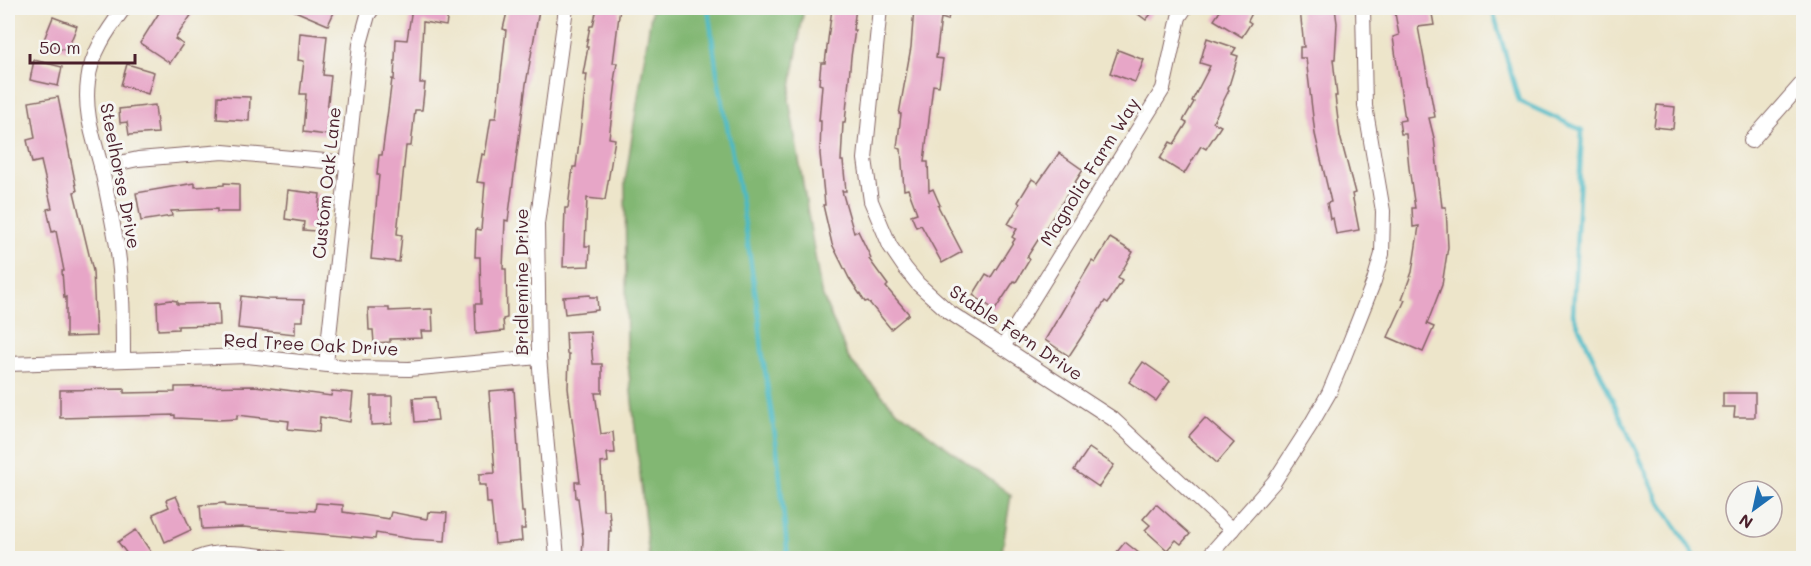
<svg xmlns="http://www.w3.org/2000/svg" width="1811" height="566" font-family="Mali,sans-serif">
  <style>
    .forest { fill: #82b773; stroke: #666b4f; stroke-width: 1.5 }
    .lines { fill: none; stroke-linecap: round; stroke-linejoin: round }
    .stream { stroke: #4bb9c5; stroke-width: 4.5 }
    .building { fill: #e7a6c7 }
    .minor-casing { stroke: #836463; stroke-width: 16 }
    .minor { stroke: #fff; stroke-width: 14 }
    .labels { text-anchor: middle; stroke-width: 6; stroke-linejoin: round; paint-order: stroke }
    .street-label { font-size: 18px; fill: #4a1f2b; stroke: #f6f6f2 }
  </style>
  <rect width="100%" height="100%" fill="#f6f6f2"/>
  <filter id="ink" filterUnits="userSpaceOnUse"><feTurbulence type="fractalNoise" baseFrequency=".0167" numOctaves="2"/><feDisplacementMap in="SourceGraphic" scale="12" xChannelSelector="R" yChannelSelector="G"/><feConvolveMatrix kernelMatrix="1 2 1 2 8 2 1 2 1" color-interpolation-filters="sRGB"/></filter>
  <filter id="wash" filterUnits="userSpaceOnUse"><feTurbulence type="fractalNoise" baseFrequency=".008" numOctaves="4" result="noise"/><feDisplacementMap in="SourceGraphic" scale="24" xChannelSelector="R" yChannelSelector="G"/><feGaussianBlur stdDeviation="1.35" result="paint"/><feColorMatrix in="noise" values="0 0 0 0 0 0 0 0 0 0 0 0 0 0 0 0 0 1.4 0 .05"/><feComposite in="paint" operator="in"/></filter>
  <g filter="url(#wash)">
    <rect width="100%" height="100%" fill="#ede5ca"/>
    <path class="forest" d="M652,8H804L789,100L821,292L849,359L895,409L1011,495L1001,558H649L627,354L625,182Z"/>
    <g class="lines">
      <g class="stream">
        <path d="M708,8L717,73L742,205L759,317L762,351L777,449L788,558"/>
        <path d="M1492,8L1519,101L1582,130L1573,314L1658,498L1696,558"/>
      </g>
    </g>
    <g id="blocks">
      <g class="building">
        <path d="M162,8H196L175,39L183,44L170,63L140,43Z"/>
        <path d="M288,8H336L328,25Z"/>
        <path d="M412,8H449L446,26L423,22L420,83H425L422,110H415L411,146H406L397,234L402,235L399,262L371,259L379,175H377L379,155H382L392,79L394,80L396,39L407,40Z"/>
        <path d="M508,8H527L539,10L526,84L508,221L505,220L503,269H506L507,318L503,319L504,331L476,334L475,304H481L480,257H475L476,229L481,230L485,183L477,182L482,154L485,155L491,118H496L506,30L503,29Z"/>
        <path d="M597,8H620L613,63H617L614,81L616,82L609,138L615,139L605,200L587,198L585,246H590L589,266L563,267L565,208H568L573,167H576L587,74H583L588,47H586L590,26H593Z"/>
        <path d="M832,8H856L853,30H855L851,57L845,123H843L841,161H843L846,191H842L854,233L858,231L871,258L869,259L888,285L886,287L909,314L891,329L868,301L865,302L849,278L832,244L823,205H825L820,154L821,121H819L822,85L819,84L821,63H825Z"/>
        <path d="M914,8H950L948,20L941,18L936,58L943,59L939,86L933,85L924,162H928L929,191L933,189L940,205L938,206L962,252L942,263L921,225L916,227L911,215L917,213L908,189L904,190L901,149L897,148L901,114H899L911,47Z"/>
        <path d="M1130,8H1156L1146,20Z"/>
        <path d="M1222,8H1243L1252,13L1248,21L1251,23L1242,37L1214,20Z"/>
        <path d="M1309,8H1335L1337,23L1335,59H1333L1337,96H1335L1340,136L1355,193L1352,194L1359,230L1336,234L1333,218L1330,219L1327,203L1331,202L1315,134L1306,58H1300V47H1304L1300,10L1309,9Z"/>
        <path d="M1394,8H1431L1434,25L1418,27L1435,117L1429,118L1434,138L1442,207H1446L1448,247L1442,285L1427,324L1434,327L1423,352L1388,337L1405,300L1402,299L1412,272L1419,226L1413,227L1412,208H1415L1409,168L1406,134H1401L1399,121L1405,120L1393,37L1399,35Z"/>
        <path d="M53,17L77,26L67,51L43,42Z"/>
        <path d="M300,33L327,36L323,75L331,76L327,111H329L327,135L303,132L306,94H300L304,61L298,60Z"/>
        <path d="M1207,38L1236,48L1232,54L1238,56L1228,89L1229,90L1213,122L1221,126L1206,149L1201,146L1184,174L1160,159L1170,142L1174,144L1187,123L1183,121L1194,102L1192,101L1210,66L1200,63Z"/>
        <path d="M1118,50L1144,60L1135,82L1110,73Z"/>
        <path d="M34,60L62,67L58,86L30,80Z"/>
        <path d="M127,64L154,72L148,94L121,85Z"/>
        <path d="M218,96L250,97L249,121L217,119Z"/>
        <path d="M58,97L77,191L74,192L93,271L96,336L66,337V297L64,298L62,271H64L56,231L52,232L47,209L52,208L41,161L32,163L27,140L35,138L29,102Z"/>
        <path d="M155,105L158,133L129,135L127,122L120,123L119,109Z"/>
        <path d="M1657,105L1675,107L1673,129L1654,127Z"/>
        <path d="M1059,153L1083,170L1027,257L1030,259L1016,282L1014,281L995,310L973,295L986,274L991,277L1015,239L1012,237L1017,229L1008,224L1020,204L1018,202L1032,179L1038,183Z"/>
        <path d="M195,183V187L224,185V183L239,184V212H217V209L171,211L172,216L141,221L136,193Z"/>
        <path d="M288,190L320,194L316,231L303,230L304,222L285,219Z"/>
        <path d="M1110,238L1133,252L1118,278L1122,281L1108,303L1105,301L1069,356L1045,340L1092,261L1095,263Z"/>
        <path d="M590,295V297H597L598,310L565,314L563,297Z"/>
        <path d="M241,296L267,299L304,300L303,321H295V334L238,328Z"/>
        <path d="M171,300L177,301V304L219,303L220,325L178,326V329L158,330L157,302Z"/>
        <path d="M368,308H389V311L432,309L433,331H421L422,338L390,339V342L374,343L373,330H369Z"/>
        <path d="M590,331L593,364H602V393H595L601,434L613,432L615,453H607L608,462L601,463L603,510H609L611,531H609L608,558H582L583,539L578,498H576L575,482H580L568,388L569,354H567L566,332Z"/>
        <path d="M1143,362L1170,381L1156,401L1129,382Z"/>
        <path d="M255,386L331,396L332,391L353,393L350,422L320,417L319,432L288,429L289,421L237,415V419L218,420L175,418V415L60,418V390L124,389V393L175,392V387Z"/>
        <path d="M514,389L522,512H524L525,529H521L522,541L495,544L491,503H487L486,485H479V474L495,473L489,391Z"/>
        <path d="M1723,393H1755V417H1734L1735,407H1723Z"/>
        <path d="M371,396H392V424L371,425Z"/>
        <path d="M435,397L438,420L415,422L413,398Z"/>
        <path d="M1205,418L1234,443L1217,463L1188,437Z"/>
        <path d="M1089,448L1114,465L1099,487L1074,470Z"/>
        <path d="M176,496L191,530L165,542L153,514L169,507L166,500Z"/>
        <path d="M225,503L226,506L315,511L316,503L343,505V512L389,519L391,512L427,519L428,512L447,513L445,541L412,539L376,533L375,539L243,527L202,529L200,505Z"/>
        <path d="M1156,504L1190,534L1181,544L1176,540L1167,550L1145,530L1150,525L1143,519Z"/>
        <path d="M136,530L151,552L141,558H130L118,542Z"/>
        <path d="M1125,542L1145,558H1112Z"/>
      </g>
    </g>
  </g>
  <g filter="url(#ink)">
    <use href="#blocks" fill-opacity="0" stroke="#836463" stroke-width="1.5"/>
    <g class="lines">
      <defs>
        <g id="minor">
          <path d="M880,8L865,159L871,201L890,246L905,268L918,284L949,312L1113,419L1232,530"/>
          <path d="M1751,141L1804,81"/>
          <path d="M101,167L138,159L223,152L348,163"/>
          <path d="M1003,347L1163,89L1179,17L1185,8"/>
          <path d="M123,360C123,322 123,284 117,246C112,219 107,192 101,166C93,136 84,112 88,81C91,53 108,30 124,8"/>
          <path d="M8,364L247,356L354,368L409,369L539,357"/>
          <path d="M326,364L360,44L368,15L373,8"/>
          <path d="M198,558C223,548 255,556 281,558"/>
          <path d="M557,558L539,357L537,224L566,8"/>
          <path d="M1207,558L1274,482L1310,426L1329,393L1342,362L1374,281L1382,254L1383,211L1365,106L1363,8"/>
        </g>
      </defs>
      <use href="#minor" class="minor-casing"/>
      <use href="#minor" class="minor"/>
    </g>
  </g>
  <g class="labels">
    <g class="street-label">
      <text transform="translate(1090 172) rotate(-58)" y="6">Magnolia Farm Way</text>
      <text transform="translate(120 176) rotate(79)" y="6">Steelhorse Drive</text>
      <text transform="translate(327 183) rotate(-84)" y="6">Custom Oak Lane</text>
      <text transform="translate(522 282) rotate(-90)" y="6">Bridlemine Drive</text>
      <text transform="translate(1016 333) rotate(34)" y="6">Stable Fern Drive</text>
      <text transform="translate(311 345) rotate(3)" y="6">Red Tree Oak Drive</text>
    </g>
  </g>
  <rect width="1811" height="566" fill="none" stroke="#f6f6f2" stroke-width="30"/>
  <g transform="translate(1754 509) rotate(213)"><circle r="28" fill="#f6f6f2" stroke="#b1a0a2" stroke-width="1.5"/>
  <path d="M0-4.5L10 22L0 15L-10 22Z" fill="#1f6fb2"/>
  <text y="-9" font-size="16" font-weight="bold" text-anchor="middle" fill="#4a1f2b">N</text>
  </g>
  <path d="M30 54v9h105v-9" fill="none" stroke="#4a1f2b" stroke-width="3"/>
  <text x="39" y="54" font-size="18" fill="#4a1f2b" stroke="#f6f6f2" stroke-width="4.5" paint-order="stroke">50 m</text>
</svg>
